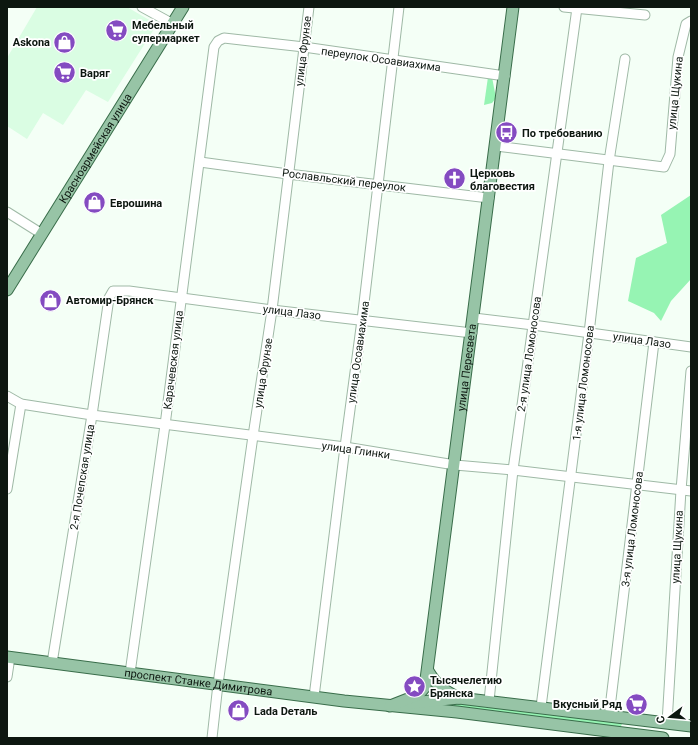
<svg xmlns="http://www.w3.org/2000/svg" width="698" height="745" font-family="Roboto,sans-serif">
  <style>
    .built { fill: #dafde3 }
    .green { fill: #96f4b3 }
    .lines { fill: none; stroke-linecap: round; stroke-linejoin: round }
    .minor-casing { stroke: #9fb9a6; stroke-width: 11 }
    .major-casing { stroke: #396d4a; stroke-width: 13 }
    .minor { stroke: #fff; stroke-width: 9 }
    .major { stroke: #97c4a6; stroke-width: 11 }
    .labels { text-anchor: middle; stroke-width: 3.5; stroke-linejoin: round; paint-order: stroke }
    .poi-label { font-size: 11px; font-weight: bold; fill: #0d1710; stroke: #fff; text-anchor: start }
    .street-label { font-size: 11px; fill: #0d1710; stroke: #fff }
  </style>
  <rect width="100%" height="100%" fill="#f4fff6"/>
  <path class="built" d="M37,7H127L151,21L154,29L108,102L86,90L63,125L43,113L27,139L7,126V58Z"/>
  <g class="green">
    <path d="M488,77H492L496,98L492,103L484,105Z"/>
    <path d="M691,195V279L671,301L661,321L654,313L628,301L636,258L667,243L661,215Z"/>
    <path d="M456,702L620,722L622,724L620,728L454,706V703Z"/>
  </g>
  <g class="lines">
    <defs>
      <g id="minor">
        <path d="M142,7L173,24"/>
        <path d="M564,7L645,15"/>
        <path d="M496,146L664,167L670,154L678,57L686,24L691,21"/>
        <path d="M200,162L288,174L489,198"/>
        <path d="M7,212L42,234"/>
        <path d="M474,318L533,325L691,347"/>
        <path d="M7,396L21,404L92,415L345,447L455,465L513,470L691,491"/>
        <path d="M7,489L21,404"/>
        <path d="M52,663L92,415L109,298L113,291H129L272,310L472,333"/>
        <path d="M130,673L165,425L214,47L218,41L224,38L304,47L505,76"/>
        <path d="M7,677L10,657"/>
        <path d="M314,697L345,447L362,320L399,7"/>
        <path d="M489,701L513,470L577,8"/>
        <path d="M541,707L589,333L609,161L625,59"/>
        <path d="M609,716L654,342"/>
        <path d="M667,723L681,490L691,371"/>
        <path d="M212,738L218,684L253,436L272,310L309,7"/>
      </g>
      <g id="major">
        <path id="s1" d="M7,290L183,7"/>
        <path id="s2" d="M7,657L344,701L457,712L663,738"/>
        <path d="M428,671C437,686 443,690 459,698"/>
        <path d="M412,703L459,698L691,726"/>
        <path id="s3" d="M390,706L418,695L425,687L513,7"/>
      </g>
    </defs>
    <use href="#minor" class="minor-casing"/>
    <use href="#major" class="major-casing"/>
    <use href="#minor" class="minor"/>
    <use href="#major" class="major"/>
  </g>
  <defs>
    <symbol id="supermarket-disc" viewBox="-11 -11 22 22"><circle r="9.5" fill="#844bc1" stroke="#fff"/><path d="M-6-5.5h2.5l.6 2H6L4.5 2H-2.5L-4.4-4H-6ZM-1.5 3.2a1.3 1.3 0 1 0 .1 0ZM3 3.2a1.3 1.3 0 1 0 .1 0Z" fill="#fff"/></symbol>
    <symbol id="shop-disc" viewBox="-11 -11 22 22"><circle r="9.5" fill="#844bc1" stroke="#fff"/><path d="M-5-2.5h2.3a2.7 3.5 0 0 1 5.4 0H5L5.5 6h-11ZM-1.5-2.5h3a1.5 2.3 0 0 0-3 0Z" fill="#fff"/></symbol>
    <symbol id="bus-disc" viewBox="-11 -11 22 22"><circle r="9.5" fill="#844bc1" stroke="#fff"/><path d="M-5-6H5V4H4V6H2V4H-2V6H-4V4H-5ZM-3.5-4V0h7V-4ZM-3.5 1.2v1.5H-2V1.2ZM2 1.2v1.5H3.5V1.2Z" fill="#fff"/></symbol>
    <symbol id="church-disc" viewBox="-11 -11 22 22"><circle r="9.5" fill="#844bc1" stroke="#fff"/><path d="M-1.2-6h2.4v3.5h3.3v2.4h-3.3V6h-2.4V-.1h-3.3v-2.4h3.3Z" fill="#fff"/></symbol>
    <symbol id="sight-disc" viewBox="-11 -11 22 22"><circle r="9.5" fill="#844bc1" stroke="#fff"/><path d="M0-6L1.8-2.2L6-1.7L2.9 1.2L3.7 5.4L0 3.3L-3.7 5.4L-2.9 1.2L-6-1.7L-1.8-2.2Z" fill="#fff"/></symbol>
  </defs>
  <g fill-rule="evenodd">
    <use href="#supermarket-disc" x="104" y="18" width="25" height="25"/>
    <use href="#shop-disc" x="52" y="30" width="25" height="25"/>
    <use href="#supermarket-disc" x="52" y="60" width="25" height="25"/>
    <use href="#bus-disc" x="494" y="120" width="25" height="25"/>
    <use href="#church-disc" x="442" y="166" width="25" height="25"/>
    <use href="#shop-disc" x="82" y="190" width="25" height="25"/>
    <use href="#shop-disc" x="38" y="288" width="25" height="25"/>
    <use href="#sight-disc" x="402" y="674" width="25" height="25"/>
    <use href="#supermarket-disc" x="624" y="692" width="25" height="25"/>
    <use href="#shop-disc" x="226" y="698" width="25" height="25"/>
  </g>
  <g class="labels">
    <g class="poi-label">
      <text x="132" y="29">Мебельный<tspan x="132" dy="13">супермаркет</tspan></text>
      <text x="50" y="46" text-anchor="end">Askona</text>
      <text x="80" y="77">Варяг</text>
      <text x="522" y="137">По требованию</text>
      <text x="470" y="177">Церковь<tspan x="470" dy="13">благовестия</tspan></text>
      <text x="110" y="207">Еврошина</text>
      <text x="66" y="304">Автомир-Брянск</text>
      <text x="430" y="684">Тысячелетию<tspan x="430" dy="13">Брянска</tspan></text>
      <text x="622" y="708" text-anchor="end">Вкусный Ряд</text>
      <text x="254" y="715">Lada Dеталь</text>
    </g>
    <g class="street-label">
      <text transform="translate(303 51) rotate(-83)" y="4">улица Фрунзе</text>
      <text transform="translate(381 59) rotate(8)" y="4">переулок Осоавиахима</text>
      <text transform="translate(675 93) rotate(-84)" y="4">улица Щукина</text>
      <text dy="4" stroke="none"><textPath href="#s1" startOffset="167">Красноармейская улица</textPath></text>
      <text transform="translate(344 180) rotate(7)" y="4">Рославльский переулок</text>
      <text transform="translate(292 312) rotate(7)" y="4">улица Лазо</text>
      <text transform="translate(642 340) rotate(8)" y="4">улица Лазо</text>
      <text transform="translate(358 352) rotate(-82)" y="4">улица Осоавиахима</text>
      <text transform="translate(529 354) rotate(-82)" y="4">2-я улица Ломоносова</text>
      <text transform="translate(173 360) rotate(-83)" y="4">Карачевская улица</text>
      <text dy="4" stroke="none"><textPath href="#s3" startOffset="363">улица Пересвета</textPath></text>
      <text transform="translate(263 373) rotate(-81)" y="4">улица Фрунзе</text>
      <text transform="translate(583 383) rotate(-83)" y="4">1-я улица Ломоносова</text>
      <text transform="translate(356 450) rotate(8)" y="4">улица Глинки</text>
      <text transform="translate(82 477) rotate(-81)" y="4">2-я Почепская улица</text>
      <text transform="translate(632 529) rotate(-83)" y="4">3-я улица Ломоносова</text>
      <text transform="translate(677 547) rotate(-87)" y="4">улица Щукина</text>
      <text dy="4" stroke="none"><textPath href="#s2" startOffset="193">проспект Станке Димитрова</textPath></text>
    </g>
  </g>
  <rect width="698" height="745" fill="none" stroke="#0d1710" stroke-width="16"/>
  <g transform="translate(670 717) rotate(254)" stroke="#ffffff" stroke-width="3" paint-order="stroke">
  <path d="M0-3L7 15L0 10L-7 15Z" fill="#0d1710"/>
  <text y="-6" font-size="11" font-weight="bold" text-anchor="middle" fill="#0d1710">С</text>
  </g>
</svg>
